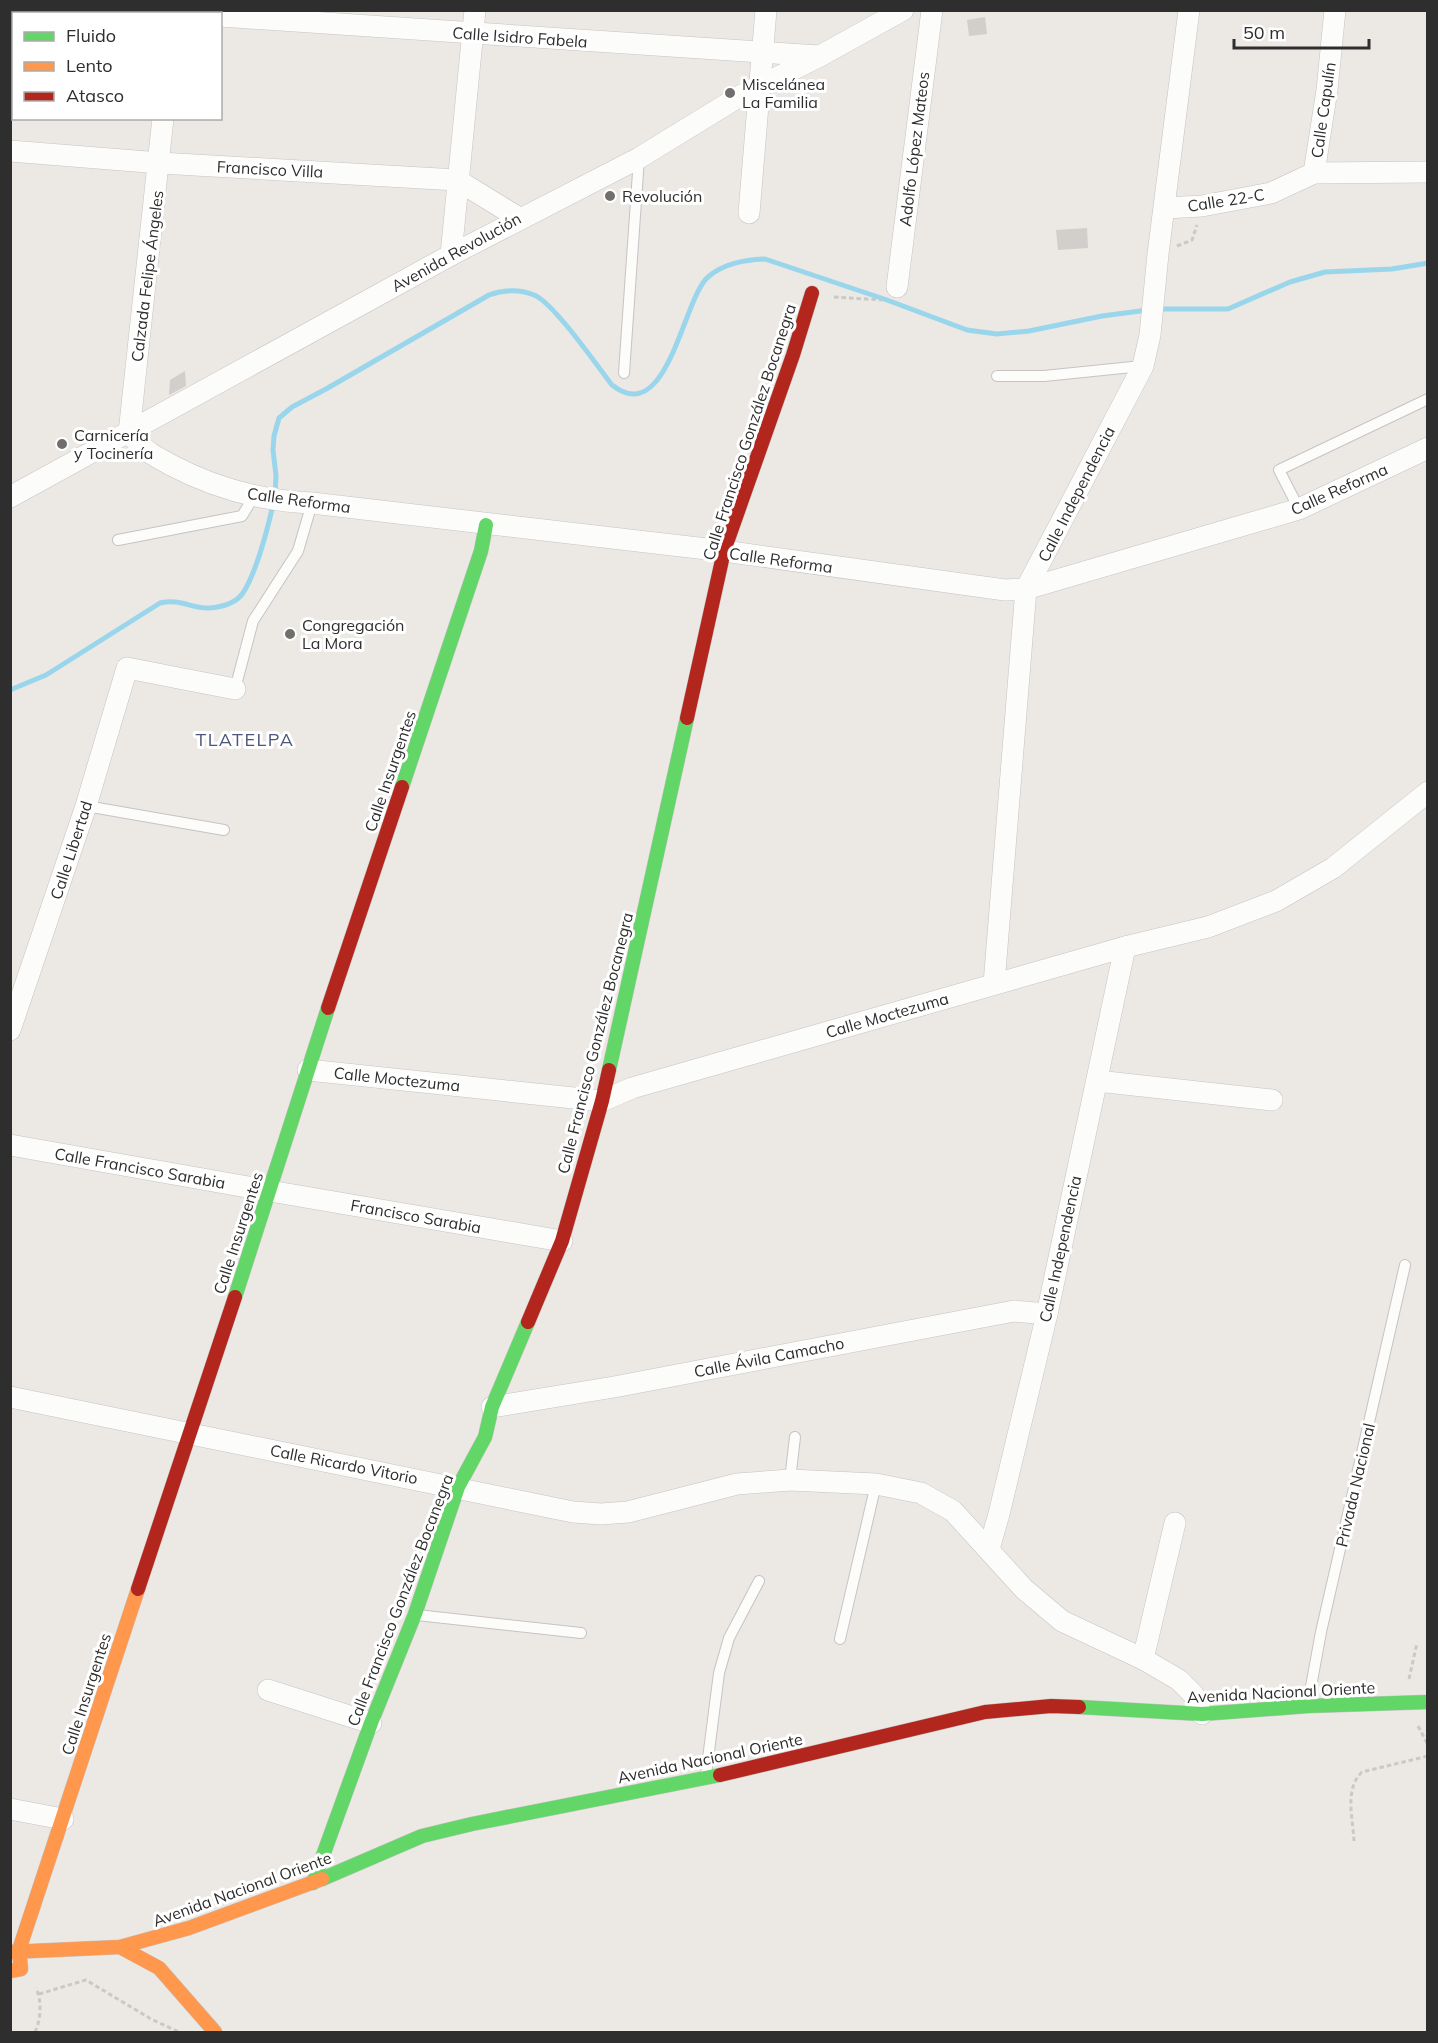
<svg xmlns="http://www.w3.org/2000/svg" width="1438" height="2043" font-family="Mulish,sans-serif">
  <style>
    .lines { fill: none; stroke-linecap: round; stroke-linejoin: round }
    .stream { stroke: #99d6ec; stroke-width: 5 }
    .building { fill: #d1cecb }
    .lane-casing { stroke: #c5c4c5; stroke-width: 12 }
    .street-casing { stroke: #c5c4c5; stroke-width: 22 }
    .fast-casing { stroke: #c5c4c5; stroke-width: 15 }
    .slow-casing { stroke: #c5c4c5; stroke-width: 15 }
    .jam-casing { stroke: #c5c4c5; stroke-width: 15 }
    .path { stroke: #c9c9c8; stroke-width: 3; stroke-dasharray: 4.5 3; stroke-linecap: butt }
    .lane { stroke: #fcfcfb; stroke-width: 10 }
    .street { stroke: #fcfcfb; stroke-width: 21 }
    .fast { stroke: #63d668; stroke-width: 14 }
    .slow { stroke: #ff974d; stroke-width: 14 }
    .jam { stroke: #b3261e; stroke-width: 14 }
    .poi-dot { fill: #706f6e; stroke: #fff; stroke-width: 2 }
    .labels { text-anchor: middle; stroke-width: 6; stroke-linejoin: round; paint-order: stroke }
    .street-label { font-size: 16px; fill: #2e2e2e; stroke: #fff }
    .poi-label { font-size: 16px; fill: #2e2e2e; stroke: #fff; text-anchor: start }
    .neighbourhood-label { font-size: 18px; letter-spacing: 1.5px; fill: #4d5680; stroke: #fff }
  </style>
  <rect width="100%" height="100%" fill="#ece8e4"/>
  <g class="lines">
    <g class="stream">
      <path d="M1158,309H1228L1290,282L1325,272L1392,269L1428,263"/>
      <path d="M275,496L276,476L273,450L274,436L279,418L292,407L326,389L489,295C503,290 519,289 534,295C553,302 598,367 612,385C668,429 683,298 708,277C724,263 745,260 765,259L887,300L967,330L997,334L1029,331L1102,316L1148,310"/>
      <path d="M10,690L46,675L160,603C181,598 191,609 210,608C222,607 236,603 243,593C257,571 267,531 273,505"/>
    </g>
  </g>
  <g class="building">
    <path d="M985,17L987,34L969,36L967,20Z"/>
    <path d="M1087,228L1088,248L1058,250L1056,230Z"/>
    <path d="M185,371L186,386L169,395L170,380Z"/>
  </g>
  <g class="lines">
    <defs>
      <g id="lane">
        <path d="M624,373L639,158"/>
        <path d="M997,376H1044L1142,366"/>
        <path d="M1299,509L1279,470L1428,399"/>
        <path d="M118,540L242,516L254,496"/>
        <path d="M235,689L253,621L298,551L312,503"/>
        <path d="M86,806L224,830"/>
        <path d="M790,1480L795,1437"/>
        <path d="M417,1615L581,1633"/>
        <path d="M840,1639L876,1484"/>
        <path d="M1308,1703L1321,1632L1405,1265"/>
        <path d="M706,1774L719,1673L729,1638L759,1581"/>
      </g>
      <g id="street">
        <path d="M129,10L180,14"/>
        <path d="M220,16L819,56"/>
        <path d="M10,151L160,163L457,180L519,218"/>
        <path d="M1314,173L1327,90L1335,10"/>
        <path d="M1165,208L1202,206L1271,193L1314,173L1428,172"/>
        <path d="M749,213L766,10"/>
        <path d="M451,255L475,10"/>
        <path d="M897,287L932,10"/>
        <path d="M129,433C135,439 141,447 149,452C155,457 163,460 169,464C214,488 261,501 312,503L724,551L1005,590L1026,589L1299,509L1428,448"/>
        <path d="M129,433L163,118"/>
        <path d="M10,497L451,255L639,158L740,96L820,56L903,10"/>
        <path d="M994,984L1026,589L1143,366L1150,335L1158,254L1189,10"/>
        <path d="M10,1030L86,806L127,668L235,689"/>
        <path d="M308,1070L602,1101L632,1088L1125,947L1208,927L1276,901L1333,868L1428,792"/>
        <path d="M1097,1081L1272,1100"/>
        <path d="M10,1145L270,1191L562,1241"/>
        <path d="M10,1397L573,1512L601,1514L628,1512L737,1484L790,1480L876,1484L921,1493L953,1511L1024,1589L1062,1621L1143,1659L1179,1680L1193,1694L1202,1714"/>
        <path d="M492,1407L614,1387L1014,1311L1047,1314"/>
        <path d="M989,1549L999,1514L1047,1314L1125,947"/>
        <path d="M1143,1659L1175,1523"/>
        <path d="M268,1690L371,1723"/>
        <path d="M10,1809L63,1819"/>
      </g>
      <g id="fast">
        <path d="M402,787L481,551L486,525"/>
        <path d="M609,1070L687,718"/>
        <path d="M235,1297L328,1008"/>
        <path d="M1079,1707L1202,1714L1308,1706L1428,1702"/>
        <path d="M322,1879L422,1836L472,1824L720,1775"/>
        <path d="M313,1883L371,1723L415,1614L458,1487L485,1437L492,1407L528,1322"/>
      </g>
      <g id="slow">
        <path d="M120,1947L159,1968L215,2032"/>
        <path d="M10,1952L120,1947L189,1928L322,1879"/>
        <path d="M10,1971L21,1969L19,1950L138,1589"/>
      </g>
      <g id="jam">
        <path d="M687,718L724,551L793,355L812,293"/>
        <path d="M328,1008L402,787"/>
        <path d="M528,1322L562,1241L602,1101L609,1070"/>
        <path d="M138,1589L235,1297"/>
        <path d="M720,1775L985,1712L1051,1706L1079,1707"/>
      </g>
    </defs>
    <use href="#lane" class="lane-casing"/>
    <use href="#street" class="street-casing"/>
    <use href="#fast" class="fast-casing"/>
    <use href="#slow" class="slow-casing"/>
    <use href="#jam" class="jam-casing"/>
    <g class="path">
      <path d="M1177,246L1192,240L1197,225"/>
      <path d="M834,297L882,300"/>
      <path d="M1409,1679L1417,1643"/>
      <path d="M1418,1726L1428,1745"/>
      <path d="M1354,1841C1353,1819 1344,1789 1362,1772L1428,1756"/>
      <path d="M39,1994L86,1980L151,2019L179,2032"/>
      <path d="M35,2032C41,2019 42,2001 36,1988"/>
    </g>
    <use href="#lane" class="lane"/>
    <use href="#street" class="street"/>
    <use href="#fast" class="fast"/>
    <use href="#slow" class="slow"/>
    <use href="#jam" class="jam"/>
  </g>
  <g class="poi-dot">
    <circle cx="730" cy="93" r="6"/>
    <circle cx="610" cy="196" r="6"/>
    <circle cx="62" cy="444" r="6"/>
    <circle cx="290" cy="634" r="6"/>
  </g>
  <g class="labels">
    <g class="street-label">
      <text transform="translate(520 37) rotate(4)" y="6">Calle Isidro Fabela</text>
      <text transform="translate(1323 110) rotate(-82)" y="6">Calle Capulín</text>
      <text transform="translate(914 149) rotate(-83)" y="6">Adolfo López Mateos</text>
      <text transform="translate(270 169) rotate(3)" y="6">Francisco Villa</text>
      <text transform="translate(1226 200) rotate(-9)" y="6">Calle 22-C</text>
      <text transform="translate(456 252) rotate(-29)" y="6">Avenida Revolución</text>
      <text transform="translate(147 276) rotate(-83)" y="6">Calzada Felipe Ángeles</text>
      <text transform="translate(749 432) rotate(-72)" y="6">Calle Francisco González Bocanegra</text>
      <text transform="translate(1339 489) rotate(-24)" y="6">Calle Reforma</text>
      <text transform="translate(1076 494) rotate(-63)" y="6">Calle Independencia</text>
      <text transform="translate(299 500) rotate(8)" y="6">Calle Reforma</text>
      <text transform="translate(781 560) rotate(8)" y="6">Calle Reforma</text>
      <text transform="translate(390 771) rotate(-71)" y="6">Calle Insurgentes</text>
      <text transform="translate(71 850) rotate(-72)" y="6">Calle Libertad</text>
      <text transform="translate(887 1015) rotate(-16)" y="6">Calle Moctezuma</text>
      <text transform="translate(595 1043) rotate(-76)" y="6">Calle Francisco González Bocanegra</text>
      <text transform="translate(397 1079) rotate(6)" y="6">Calle Moctezuma</text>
      <text transform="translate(140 1168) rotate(10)" y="6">Calle Francisco Sarabia</text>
      <text transform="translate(416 1216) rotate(10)" y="6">Francisco Sarabia</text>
      <text transform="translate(238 1233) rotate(-72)" y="6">Calle Insurgentes</text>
      <text transform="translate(1060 1249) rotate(-78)" y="6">Calle Independencia</text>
      <text transform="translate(769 1357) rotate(-11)" y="6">Calle Ávila Camacho</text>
      <text transform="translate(344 1464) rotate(11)" y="6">Calle Ricardo Vitorio</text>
      <text transform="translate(1355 1485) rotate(-77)" y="6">Privada Nacional</text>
      <text transform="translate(400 1600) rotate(-69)" y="6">Calle Francisco González Bocanegra</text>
      <text transform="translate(1281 1692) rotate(-3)" y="6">Avenida Nacional Oriente</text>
      <text transform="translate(86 1694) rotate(-72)" y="6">Calle Insurgentes</text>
      <text transform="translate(710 1758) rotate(-12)" y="6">Avenida Nacional Oriente</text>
      <text transform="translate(242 1889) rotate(-20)" y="6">Avenida Nacional Oriente</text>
    </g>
    <g class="poi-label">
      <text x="742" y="90">Miscelánea<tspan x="742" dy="18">La Familia</tspan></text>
      <text x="622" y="202">Revolución</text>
      <text x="74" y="441">Carnicería<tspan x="74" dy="18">y Tocinería</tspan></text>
      <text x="302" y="631">Congregación<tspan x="302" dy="18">La Mora</tspan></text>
    </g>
    <g class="neighbourhood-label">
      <text x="245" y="746">TLATELPA</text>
    </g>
  </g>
  <rect width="1438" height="2043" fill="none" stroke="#2e2e2e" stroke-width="24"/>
  <rect x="12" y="12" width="210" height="108" fill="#ffffff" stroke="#ababab" stroke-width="1.5"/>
  <rect x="24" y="32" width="30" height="9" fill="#63d668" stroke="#ababab" stroke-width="1.5"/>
  <text x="66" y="42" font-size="18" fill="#2e2e2e">Fluido</text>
  <rect x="24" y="62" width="30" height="9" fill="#ff974d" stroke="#ababab" stroke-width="1.5"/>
  <text x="66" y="72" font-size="18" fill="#2e2e2e">Lento</text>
  <rect x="24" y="92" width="30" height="9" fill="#b3261e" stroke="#ababab" stroke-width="1.5"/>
  <text x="66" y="102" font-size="18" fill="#2e2e2e">Atasco</text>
  <path d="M1234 39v9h135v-9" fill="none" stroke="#2e2e2e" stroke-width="3"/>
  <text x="1243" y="39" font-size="18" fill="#2e2e2e" stroke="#ffffff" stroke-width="4.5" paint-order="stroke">50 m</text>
</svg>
